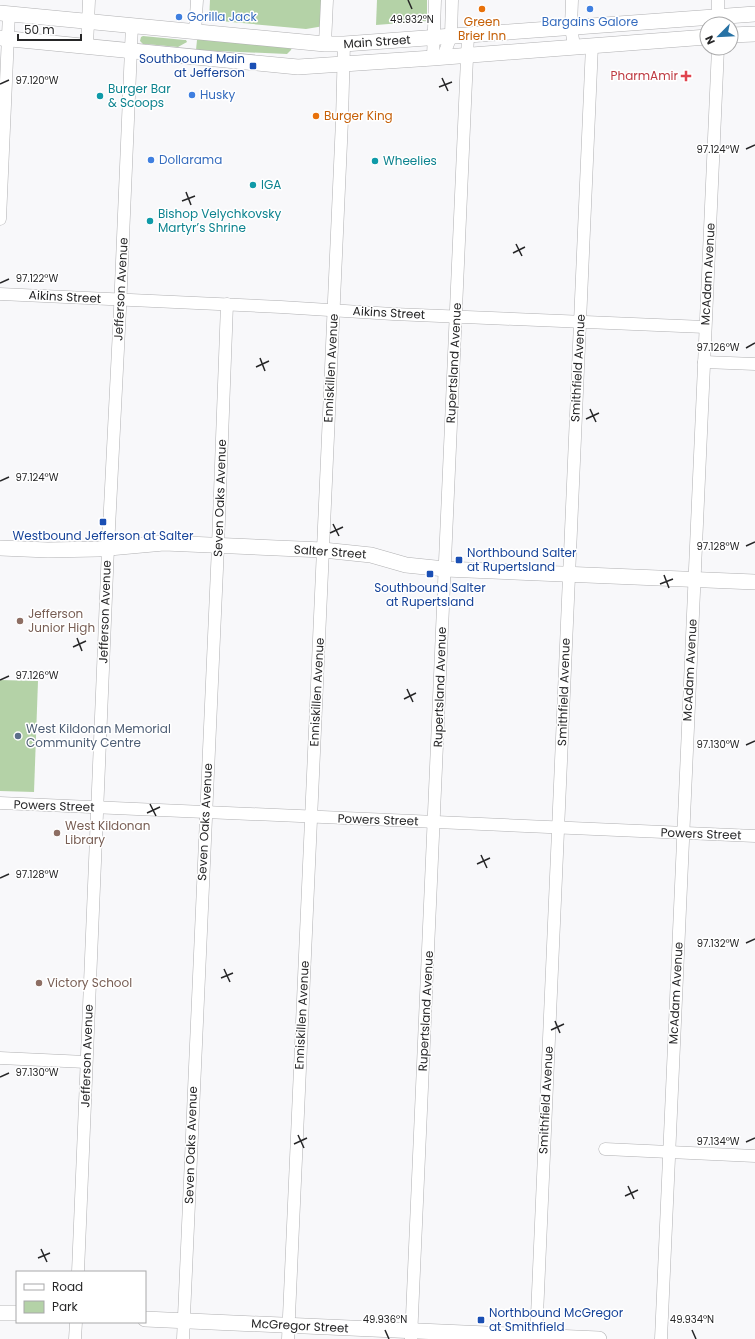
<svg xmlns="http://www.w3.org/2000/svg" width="755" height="1339" font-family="Poppins,sans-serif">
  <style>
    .green { fill: #b4d2a7 }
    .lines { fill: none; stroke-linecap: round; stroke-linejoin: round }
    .minor-casing { stroke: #b0b0b2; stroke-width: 13 }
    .major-casing { stroke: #b0b0b2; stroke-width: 16 }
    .minor { stroke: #fff; stroke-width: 12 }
    .major { stroke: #fff; stroke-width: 15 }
    .ticks { fill: none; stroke: #262627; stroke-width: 1.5 }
    .food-dot { fill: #e8710a; stroke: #fff; stroke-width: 1.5 }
    .shop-dot { fill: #3f7fe0; stroke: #fff; stroke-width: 1.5 }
    .transit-dot { fill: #1a4fb4; stroke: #fff; stroke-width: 1.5 }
    .health-dot { fill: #e0444e; stroke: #fff; stroke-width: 1.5 }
    .culture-dot { fill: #0f9aa8; stroke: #fff; stroke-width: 1.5 }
    .education-dot { fill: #8d6e63; stroke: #fff; stroke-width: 1.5 }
    .service-dot { fill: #5c6f8a; stroke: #fff; stroke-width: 1.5 }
    .labels { text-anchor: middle; stroke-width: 3; stroke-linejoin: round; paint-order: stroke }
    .shop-label { font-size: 12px; fill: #366cbe; stroke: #fff; text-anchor: start }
    .food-label { font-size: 12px; fill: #c56008; stroke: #fff }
    .street-label { font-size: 12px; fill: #262627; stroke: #fff }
    .transit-label { font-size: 12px; fill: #164399; stroke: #fff }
    .health-label { font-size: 12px; fill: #be3a42; stroke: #fff; text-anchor: end }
    .culture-label { font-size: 12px; fill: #0d838f; stroke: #fff; text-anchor: start }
    .education-label { font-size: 12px; fill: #785e54; stroke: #fff; text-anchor: start }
    .service-label { font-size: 12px; fill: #4e5e75; stroke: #fff; text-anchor: start }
    .ticks-label { font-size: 10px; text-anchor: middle; fill: #262627; stroke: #fff; stroke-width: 3; stroke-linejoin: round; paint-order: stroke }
  </style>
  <rect width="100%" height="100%" fill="#f8f8fa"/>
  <g class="green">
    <path d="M210,0H325L324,26L306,29L209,20Z"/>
    <path d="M377,0H427V21L376,25Z"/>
    <path d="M143,36L184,40H186L187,42L178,47L146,44H143L140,41L141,37Z"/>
    <path d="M197,40H207L292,47L291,50L287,54L196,50Z"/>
    <path d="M0,680L38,681L34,792L0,791Z"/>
  </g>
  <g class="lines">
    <defs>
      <g id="minor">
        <path d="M572,0L571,27L574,46"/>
        <path d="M718,24V0"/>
        <path d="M195,32L197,0"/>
        <path d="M325,44L327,0"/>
        <path d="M87,46L89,0"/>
        <path d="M443,57L451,36L452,0"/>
        <path d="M433,58L435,0"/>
        <path d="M0,219L9,13"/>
        <path d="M0,294L281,307L393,314L705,327"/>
        <path d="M704,362L755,364"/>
        <path d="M0,803L755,836"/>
        <path d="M0,1058L86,1062"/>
        <path d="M605,1149L755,1156"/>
        <path d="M78,1272L108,548L120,309L132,25"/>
        <path d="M75,1339L76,1322"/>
        <path d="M183,1339L218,546L227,304"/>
        <path d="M288,1339L342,120L344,44"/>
        <path d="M411,1339L468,35"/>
        <path d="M536,1339L592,45"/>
        <path d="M661,1339L718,48"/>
      </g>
      <g id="major">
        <path d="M0,13L325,44H344L755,14"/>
        <path d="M731,35L755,34"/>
        <path d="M0,38L298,67L433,58L707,37"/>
        <path d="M0,548L48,550L98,549L164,543L323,550L371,555L406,565L445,569L755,582"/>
        <path d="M0,1313H17"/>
        <path d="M145,1319L599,1339"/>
      </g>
    </defs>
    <use href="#minor" class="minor-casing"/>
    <use href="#major" class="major-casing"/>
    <use href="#minor" class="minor"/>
    <use href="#major" class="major"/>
  </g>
  <path class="ticks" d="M408,0L412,9M442,78L448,91M0,84L9,80M439,87L452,82M746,149L755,145M186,192L191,205M182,201L195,196M516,244L522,256M513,253L525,247M0,283L9,279M746,348L755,343M260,358L265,371M256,367L269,361M590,409L596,422M586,419L599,413M0,481L9,477M333,524L339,536M330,533L343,527M746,546L755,542M664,575L669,588M660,584L673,579M77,638L82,651M73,647L86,641M0,680L9,676M407,689L413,702M404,699L416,693M746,745L755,741M150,804L156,816M147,813L160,807M481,855L487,868M477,864L490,858M0,878L9,874M746,943L755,939M224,969L230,982M221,978L233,973M555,1021L560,1033M551,1030L564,1024M0,1077L9,1073M298,1135L304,1148M746,1142L755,1138M294,1144L307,1138M628,1186L634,1199M625,1196L638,1190M41,1249L47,1262M38,1258L50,1253M385,1330L389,1339M692,1330L696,1339"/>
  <g class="food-dot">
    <circle cx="482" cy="9" r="4"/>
    <circle cx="316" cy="116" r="4"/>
  </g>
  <g class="shop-dot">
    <circle cx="590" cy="9" r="4"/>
    <circle cx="179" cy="17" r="4"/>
    <circle cx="192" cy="95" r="4"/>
    <circle cx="151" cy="160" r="4"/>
  </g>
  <g class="transit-dot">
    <rect x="249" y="62" width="8" height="8" rx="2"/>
    <rect x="99" y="518" width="8" height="8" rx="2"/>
    <rect x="455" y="556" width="8" height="8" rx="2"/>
    <rect x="426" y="570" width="8" height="8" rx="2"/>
    <rect x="477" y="1316" width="8" height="8" rx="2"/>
  </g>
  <path class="health-dot" d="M684 70h4v4h4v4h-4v4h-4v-4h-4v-4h4z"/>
  <g class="culture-dot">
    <circle cx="100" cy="96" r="4"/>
    <circle cx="375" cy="161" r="4"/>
    <circle cx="253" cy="185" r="4"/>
    <circle cx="150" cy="221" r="4"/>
  </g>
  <g class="education-dot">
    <circle cx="20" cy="621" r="4"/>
    <circle cx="57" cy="833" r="4"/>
    <circle cx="39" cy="983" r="4"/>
  </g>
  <circle class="service-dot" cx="18" cy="736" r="4"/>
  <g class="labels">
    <g class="shop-label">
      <text x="187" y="21">Gorilla Jack</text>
      <text x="590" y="26" text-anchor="middle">Bargains Galore</text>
      <text x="200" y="99">Husky</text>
      <text x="159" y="164">Dollarama</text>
    </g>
    <g class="food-label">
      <text x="482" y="26">Green<tspan x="482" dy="14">Brier Inn</tspan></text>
      <text x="324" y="120" text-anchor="start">Burger King</text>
    </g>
    <g class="street-label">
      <text transform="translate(377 42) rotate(-4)" y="4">Main Street</text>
      <text transform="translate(708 274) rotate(-87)" y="4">McAdam Avenue</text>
      <text transform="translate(121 289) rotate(-87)" y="4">Jefferson Avenue</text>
      <text transform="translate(65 297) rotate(3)" y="4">Aikins Street</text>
      <text transform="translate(389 313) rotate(3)" y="4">Aikins Street</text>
      <text transform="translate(454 363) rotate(-87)" y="4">Rupertsland Avenue</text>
      <text transform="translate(331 368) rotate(-87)" y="4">Enniskillen Avenue</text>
      <text transform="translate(578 368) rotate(-87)" y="4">Smithfield Avenue</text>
      <text transform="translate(220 498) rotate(-88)" y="4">Seven Oaks Avenue</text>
      <text transform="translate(330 552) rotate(4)" y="4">Salter Street</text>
      <text transform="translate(105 612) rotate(-88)" y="4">Jefferson Avenue</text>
      <text transform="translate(690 670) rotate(-87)" y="4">McAdam Avenue</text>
      <text transform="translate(440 687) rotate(-88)" y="4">Rupertsland Avenue</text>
      <text transform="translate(317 692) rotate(-87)" y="4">Enniskillen Avenue</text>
      <text transform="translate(564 692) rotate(-88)" y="4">Smithfield Avenue</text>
      <text transform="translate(54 806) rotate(2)" y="4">Powers Street</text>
      <text transform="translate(378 820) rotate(2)" y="4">Powers Street</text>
      <text transform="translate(205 822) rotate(-87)" y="4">Seven Oaks Avenue</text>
      <text transform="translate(701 834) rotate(2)" y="4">Powers Street</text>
      <text transform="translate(676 993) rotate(-87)" y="4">McAdam Avenue</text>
      <text transform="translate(426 1011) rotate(-87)" y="4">Rupertsland Avenue</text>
      <text transform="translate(302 1015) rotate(-87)" y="4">Enniskillen Avenue</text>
      <text transform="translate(87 1056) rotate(-88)" y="4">Jefferson Avenue</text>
      <text transform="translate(546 1100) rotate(-87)" y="4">Smithfield Avenue</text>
      <text transform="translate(191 1145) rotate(-88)" y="4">Seven Oaks Avenue</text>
      <text transform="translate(300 1326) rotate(3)" y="4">McGregor Street</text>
    </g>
    <g class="transit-label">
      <text x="245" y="63" text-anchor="end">Southbound Main<tspan x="245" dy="14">at Jefferson</tspan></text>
      <text x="103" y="540">Westbound Jefferson at Salter</text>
      <text x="467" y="557" text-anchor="start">Northbound Salter<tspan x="467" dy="14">at Rupertsland</tspan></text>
      <text x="430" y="592">Southbound Salter<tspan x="430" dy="14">at Rupertsland</tspan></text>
      <text x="489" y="1317" text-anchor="start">Northbound McGregor<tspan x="489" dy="14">at Smithfield</tspan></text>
    </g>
    <g class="health-label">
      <text x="678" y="80">PharmAmir</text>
    </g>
    <g class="culture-label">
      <text x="108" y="93">Burger Bar<tspan x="108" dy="14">&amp; Scoops</tspan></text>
      <text x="383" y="165">Wheelies</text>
      <text x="261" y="189">IGA</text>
      <text x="158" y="218">Bishop Velychkovsky<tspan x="158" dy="14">Martyr’s Shrine</tspan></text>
    </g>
    <g class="education-label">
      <text x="28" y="618">Jefferson<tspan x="28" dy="14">Junior High</tspan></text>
      <text x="65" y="830">West Kildonan<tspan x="65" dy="14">Library</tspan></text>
      <text x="47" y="987">Victory School</text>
    </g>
    <g class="service-label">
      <text x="26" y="733">West Kildonan Memorial<tspan x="26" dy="14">Community Centre</tspan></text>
    </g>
  </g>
  <g class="ticks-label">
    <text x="412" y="23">49.932°N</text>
    <text x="37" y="84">97.120°W</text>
    <text x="718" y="153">97.124°W</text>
    <text x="37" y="282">97.122°W</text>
    <text x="718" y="351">97.126°W</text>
    <text x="37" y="481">97.124°W</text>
    <text x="718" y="550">97.128°W</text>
    <text x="37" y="679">97.126°W</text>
    <text x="718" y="748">97.130°W</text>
    <text x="37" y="878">97.128°W</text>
    <text x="718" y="947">97.132°W</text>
    <text x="37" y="1076">97.130°W</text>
    <text x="718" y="1145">97.134°W</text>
    <text x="385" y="1323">49.936°N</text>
    <text x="692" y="1323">49.934°N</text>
  </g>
  <rect x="16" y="1271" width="130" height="52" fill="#ffffff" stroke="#a8a8a9"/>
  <rect x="24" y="1284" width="20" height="6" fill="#ffffff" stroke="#a8a8a9"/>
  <text x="52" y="1291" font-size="12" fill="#262627">Road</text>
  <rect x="24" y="1301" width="20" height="12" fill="#b4d2a7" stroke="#a8a8a9"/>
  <text x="52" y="1311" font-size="12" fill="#262627">Park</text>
  <g transform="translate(719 36) rotate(246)"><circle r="19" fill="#ffffff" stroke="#a8a8a9"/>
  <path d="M0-3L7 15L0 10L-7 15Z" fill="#2772a5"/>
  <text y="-6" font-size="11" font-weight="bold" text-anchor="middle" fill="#262627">N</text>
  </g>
  <path d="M18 34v6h63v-6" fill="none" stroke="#262627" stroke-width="2"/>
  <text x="24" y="34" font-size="12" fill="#262627" stroke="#ffffff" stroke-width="3" paint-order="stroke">50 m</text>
</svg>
